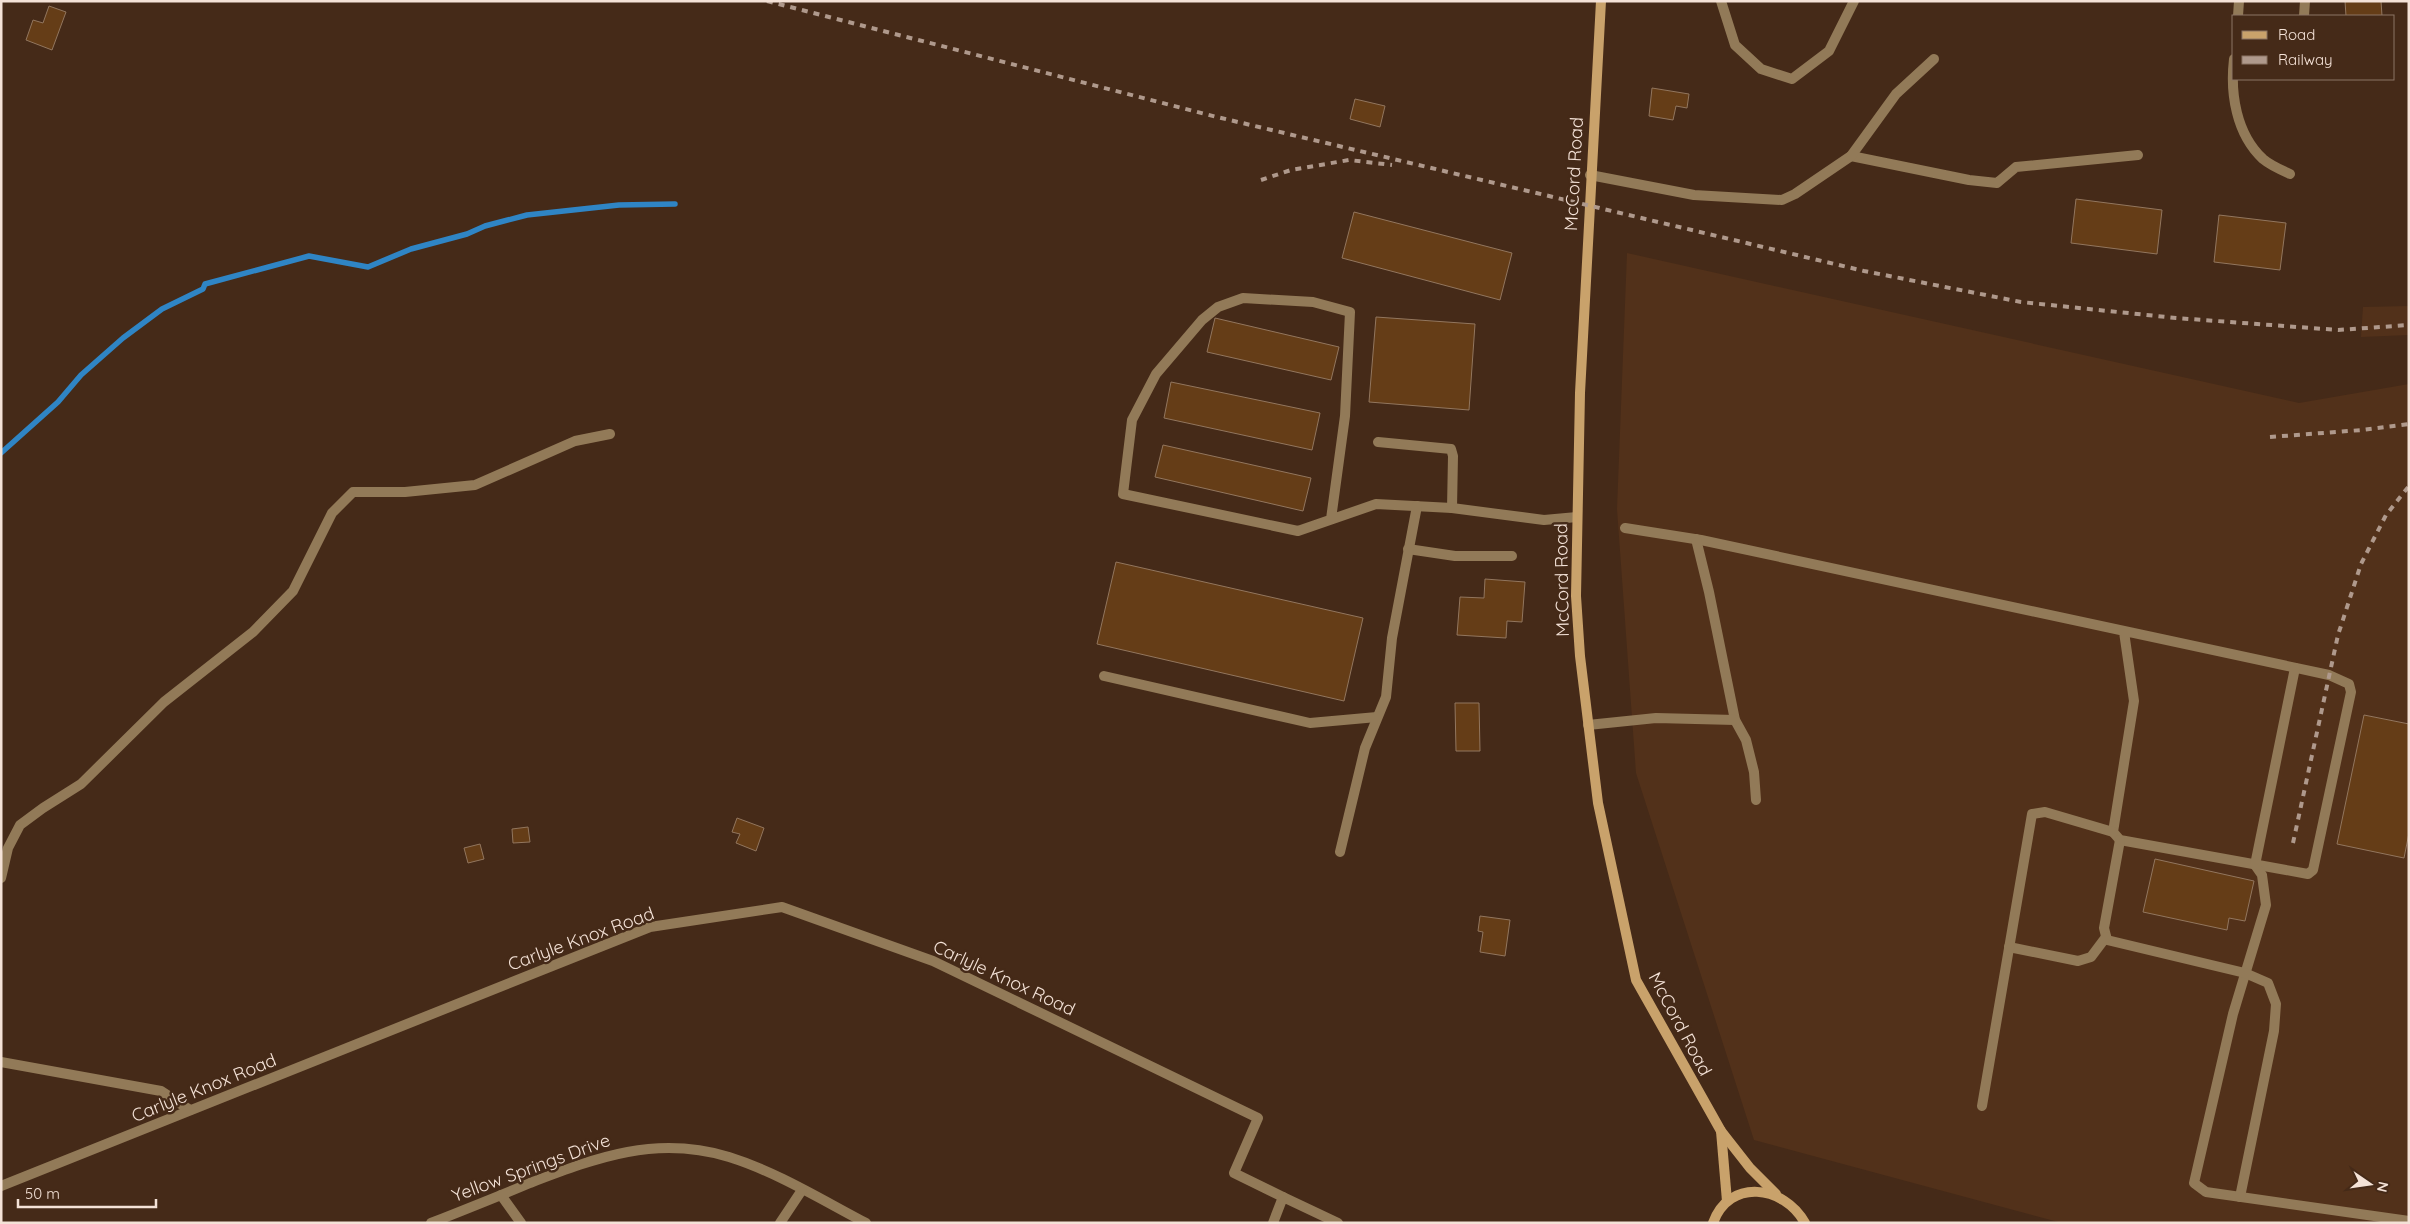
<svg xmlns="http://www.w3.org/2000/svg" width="2410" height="1224" font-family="Quicksand,sans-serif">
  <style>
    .built { fill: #52311a }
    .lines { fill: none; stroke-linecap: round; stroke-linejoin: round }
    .stream { stroke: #2f85c5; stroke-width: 5.5 }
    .building { fill: #653d17; stroke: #92765e }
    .lane { stroke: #927a58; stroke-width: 10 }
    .street { stroke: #927a58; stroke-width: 10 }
    .secondary { stroke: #c9a26b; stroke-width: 10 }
    .rail { stroke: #af998c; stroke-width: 4; stroke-dasharray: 6 6; stroke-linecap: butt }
    .labels { text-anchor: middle; stroke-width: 5; stroke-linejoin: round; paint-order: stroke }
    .street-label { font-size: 18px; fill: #f4e2d7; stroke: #452a18 }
  </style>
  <rect width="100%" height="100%" fill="#452a18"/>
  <g class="built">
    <path d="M1627,253L2299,403L2409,384V1223H2062L1754,1140L1636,773L1617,509Z"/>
    <path d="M2409,306V335L2361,337L2363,307Z"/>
  </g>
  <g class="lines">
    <path class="stream" d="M1,453L58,402L81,375L123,338L162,309L203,289L205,284L309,256L368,267L411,249L467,234L485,226L527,215L619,205L675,204"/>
  </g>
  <g class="building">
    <path d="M2345,1H2381L2382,16H2346Z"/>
    <path d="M49,6L66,12L52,50L26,40L33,20L43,23Z"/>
    <path d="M1652,88L1689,94L1687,108L1676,106L1673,120L1649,116Z"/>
    <path d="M1355,99L1385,106L1380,127L1350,119Z"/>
    <path d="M2076,199L2162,210L2157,254L2071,243Z"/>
    <path d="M1354,212L1512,253L1500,300L1342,258Z"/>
    <path d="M2219,215L2286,223L2280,270L2214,262Z"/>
    <path d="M1376,317L1475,324L1469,410L1369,402Z"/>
    <path d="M1215,318L1339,347L1331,380L1207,352Z"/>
    <path d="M1171,382L1320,413L1312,450L1164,418Z"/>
    <path d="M1163,445L1311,478L1303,511L1155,477Z"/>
    <path d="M1116,562L1363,618L1344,701L1097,644Z"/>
    <path d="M1485,579L1525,582L1522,622L1507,621L1506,638L1457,635L1460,597L1484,598Z"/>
    <path d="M1455,703H1479L1480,751H1456Z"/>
    <path d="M2364,715L2409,724V833L2404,858L2337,844Z"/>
    <path d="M737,818L764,828L756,851L736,843L740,834L732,832Z"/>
    <path d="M528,827L530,842L513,843L512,829Z"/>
    <path d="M480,844L484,859L468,863L464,848Z"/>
    <path d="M2155,859L2254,881L2245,921L2229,918L2227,930L2143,912Z"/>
    <path d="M1480,916L1510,920L1505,956L1480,952L1483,932L1478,931Z"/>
  </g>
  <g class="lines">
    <g class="lane">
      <path d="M1721,1L1735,45L1761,69L1792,79L1829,51L1854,1"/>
      <path d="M2238,16L2239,1"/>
      <path d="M2304,16L2305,1"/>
      <path d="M2234,59C2230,93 2236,134 2263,159C2270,165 2281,170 2290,174"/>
      <path d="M1851,156L1969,180L1997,183L2016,167L2138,155"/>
      <path d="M1590,175L1694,195L1782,200L1795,194L1851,156L1896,94L1934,59"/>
      <path d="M1378,442L1451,449L1453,456L1452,508"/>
      <path d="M1331,519L1345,416L1350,312L1313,302L1243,298L1218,307L1202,320L1156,374L1132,420L1123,494L1298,531L1376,504L1452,508L1544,520L1577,517"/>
      <path d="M1625,528L1701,540L2329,675L2349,684L2351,692L2313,870L2308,874L2120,840L2113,832L2134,701L2124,632"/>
      <path d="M1696,539L1709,592L1735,720L1746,740L1754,772L1756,800"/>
      <path d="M1408,549L1455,556H1512"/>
      <path d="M2295,668L2255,865L2262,875L2266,905L2233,1014L2194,1183L2206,1192L2409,1221"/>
      <path d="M1104,676L1310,723L1377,717"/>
      <path d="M1588,725L1656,718L1735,720"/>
      <path d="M2120,840L2104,928L2107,940L2245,973L2268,983L2276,1004L2274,1031L2240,1197"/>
      <path d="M1340,852L1365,748L1386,697L1392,638L1417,506"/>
      <path d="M1,878L8,848L20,825L43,808L81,784L164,702L253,632L293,591L332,513L353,492H405L475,485L575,441L610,434"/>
      <path d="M2009,947L2078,961L2091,957L2106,937"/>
      <path d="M1,1062L161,1091L190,1110"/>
      <path d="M1982,1106L2032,814L2045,812L2113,832"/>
    </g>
    <g class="street">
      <path d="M1,1186L650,927L782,907L933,961L1258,1118L1234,1173L1283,1197"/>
      <path d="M501,1195L521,1223"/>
      <path d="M431,1223C464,1210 497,1197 530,1183C598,1157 656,1135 729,1157C777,1172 822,1200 866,1223"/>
      <path d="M780,1223L802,1190"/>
      <path d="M1273,1223L1283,1197L1338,1223"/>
    </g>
    <g class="secondary">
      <path d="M1601,1L1580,393L1576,596L1580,656L1598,803L1636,980L1721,1131L1750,1168L1776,1194"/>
      <path d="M1721,1131L1727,1201"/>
      <path d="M1713,1223C1729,1178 1784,1185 1805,1223"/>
    </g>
    <g class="rail">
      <path d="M767,1L1217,117L1864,271L2021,302L2176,318L2338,330L2409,325"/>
      <path d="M1261,180L1291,170L1349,160L1392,165"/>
      <path d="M2270,437L2362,430L2409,424"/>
      <path d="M2293,843L2338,635L2361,564L2386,515L2409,486"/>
    </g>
  </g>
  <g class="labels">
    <g class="street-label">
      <text transform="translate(1574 174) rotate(-87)" y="6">McCord Road</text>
      <text transform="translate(1562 580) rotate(-91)" y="6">McCord Road</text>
      <text transform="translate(581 939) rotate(-20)" y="6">Carlyle Knox Road</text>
      <text transform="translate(1004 978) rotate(25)" y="6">Carlyle Knox Road</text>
      <text transform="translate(1680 1024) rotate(62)" y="6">McCord Road</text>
      <text transform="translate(204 1088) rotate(-22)" y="6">Carlyle Knox Road</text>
      <text transform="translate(531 1168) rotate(-20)" y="6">Yellow Springs Drive</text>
    </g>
  </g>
  <rect width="2410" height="1224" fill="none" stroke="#f4e2d7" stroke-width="5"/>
  <rect x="2232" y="15" width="162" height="65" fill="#452a18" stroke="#8b7464"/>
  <rect x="2242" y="31" width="25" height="8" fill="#c9a26b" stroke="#8b7464"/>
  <text x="2278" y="40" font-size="15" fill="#f4e2d7">Road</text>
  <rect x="2242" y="56" width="25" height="8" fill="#af998c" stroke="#8b7464"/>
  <text x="2278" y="65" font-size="15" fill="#f4e2d7">Railway</text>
  <g transform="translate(2370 1184) rotate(103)" stroke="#452a18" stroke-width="4" paint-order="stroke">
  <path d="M0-4L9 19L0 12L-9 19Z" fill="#f4e2d7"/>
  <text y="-8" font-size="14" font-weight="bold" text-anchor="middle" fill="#f4e2d7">N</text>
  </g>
  <path d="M18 1199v8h138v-8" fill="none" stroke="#f4e2d7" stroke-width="2.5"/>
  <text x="25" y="1199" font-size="15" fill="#f4e2d7" stroke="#452a18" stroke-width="4" paint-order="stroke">50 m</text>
</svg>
